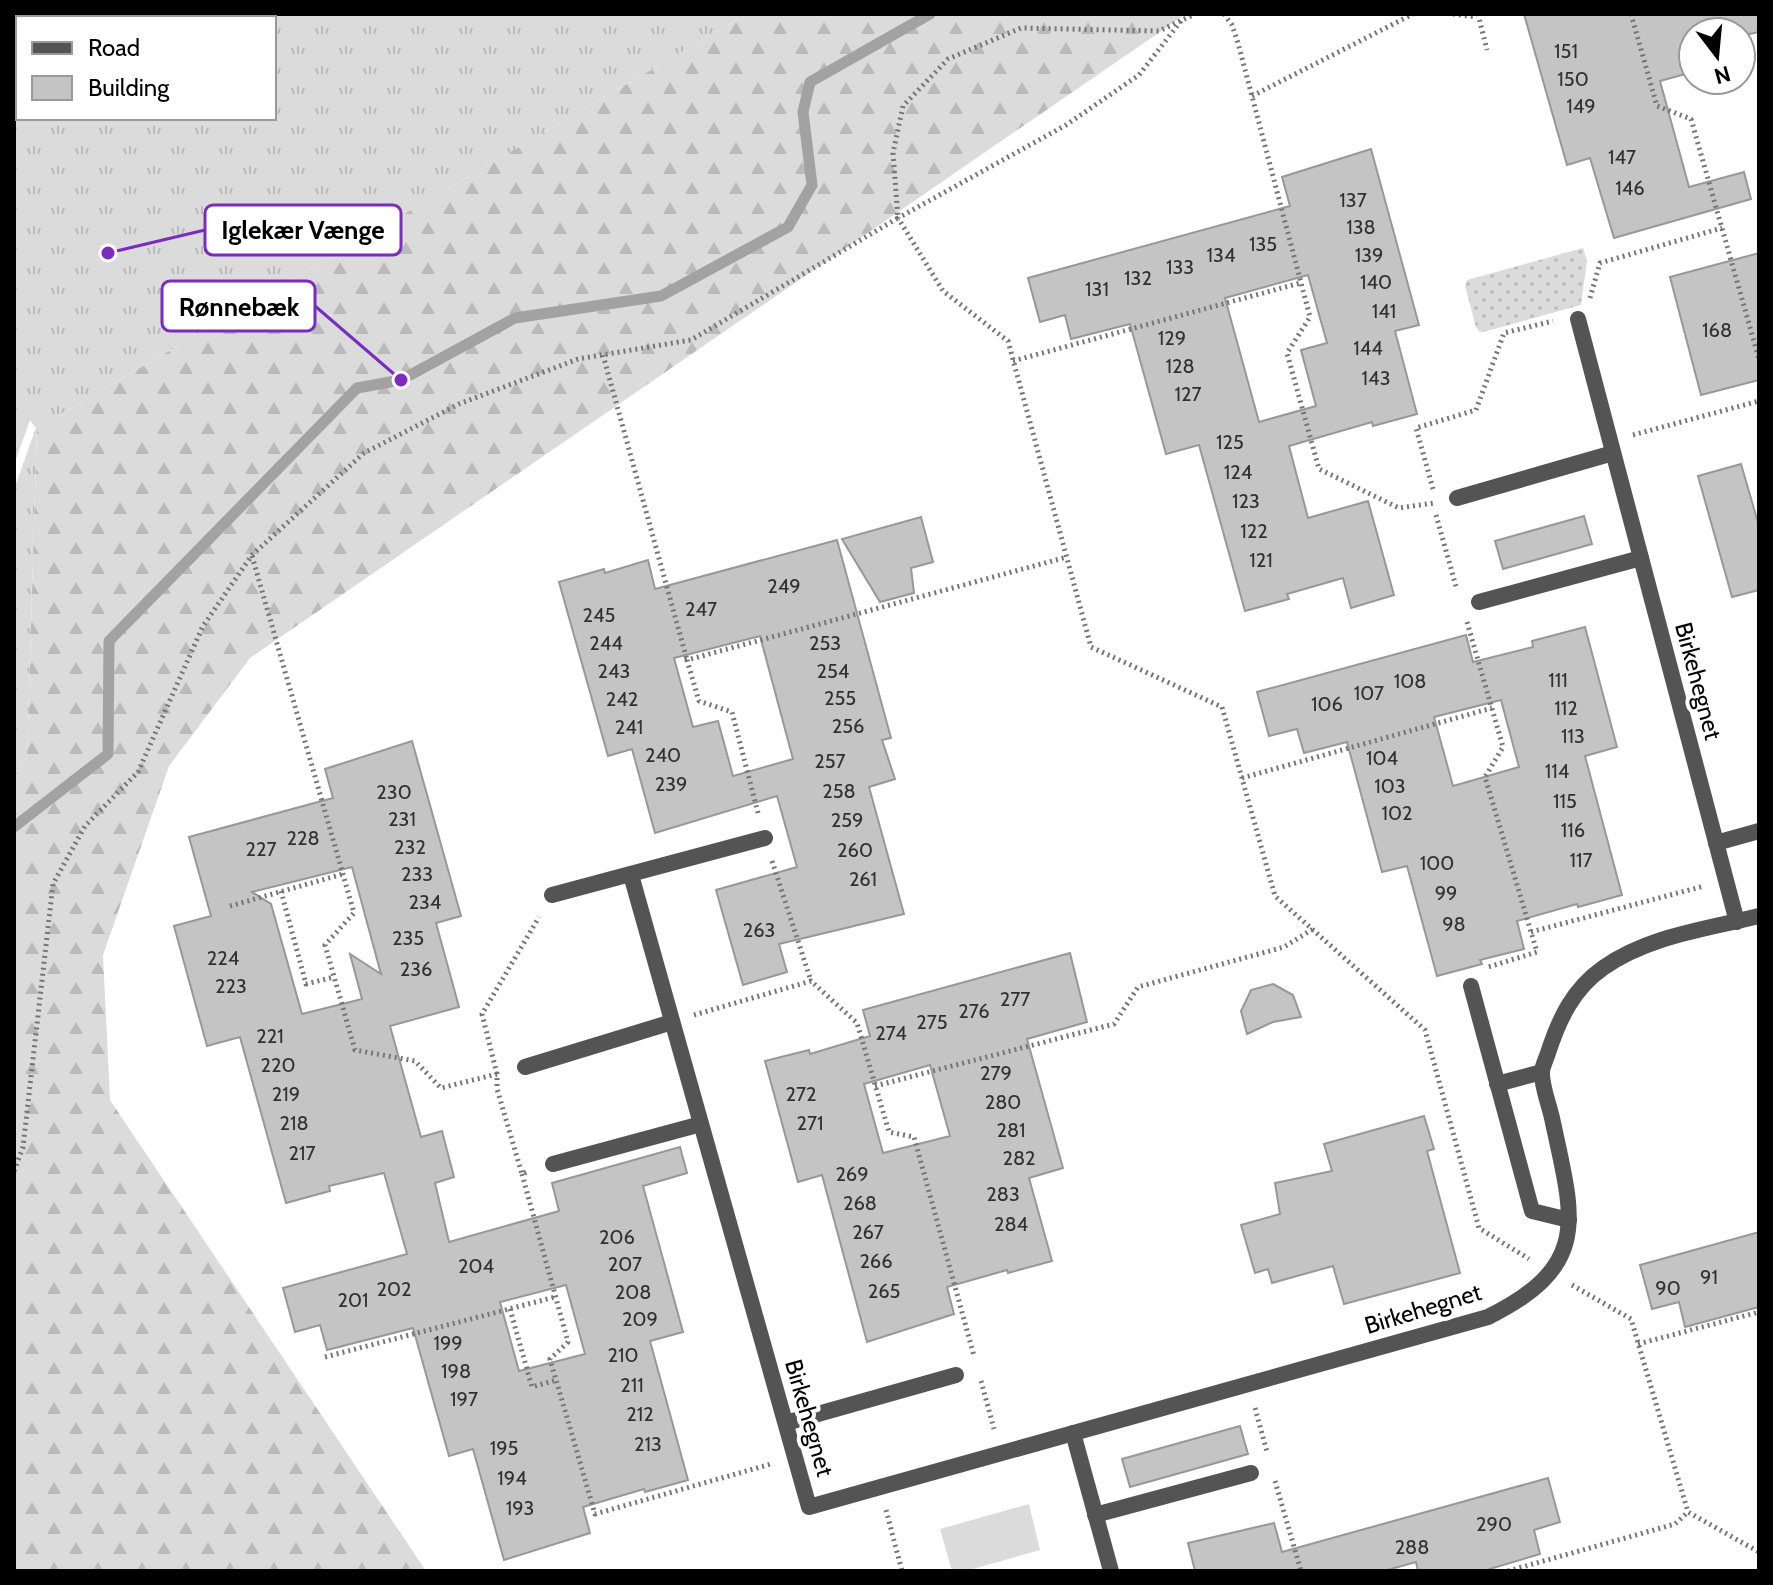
<svg xmlns="http://www.w3.org/2000/svg" width="1773" height="1585" font-family="Cabin,sans-serif">
  <style>
    .grass { fill: url(#grass-tufts); fill-rule: evenodd }
    .forest { fill: url(#forest-firs) }
    .park { fill: url(#park-dots) }
    .pitch { fill: #dbdbdb }
    .lines { fill: none; stroke-linecap: round; stroke-linejoin: round }
    .stream { stroke: #a2a2a2; stroke-width: 11 }
    .building { fill: #c4c4c4; stroke: #989898; stroke-width: 2; fill-rule: evenodd }
    .path { stroke: #767676; stroke-width: 5; stroke-dasharray: 2 4; stroke-linecap: butt }
    .lane { stroke: #545454; stroke-width: 16 }
    .street { stroke: #545454; stroke-width: 16 }
    .labels { text-anchor: middle; stroke-width: 8; stroke-linejoin: round; paint-order: stroke }
    .number-label { font-size: 20px; fill: #313131 }
    .street-label { font-size: 24px; fill: #000; stroke: #fff }
    .leader { fill: none; stroke: #7b2cbf; stroke-width: 3 }
    .callout-dot { fill: #7b2cbf; stroke: #fff; stroke-width: 3 }
    .callout { fill: #fff; stroke: #7b2cbf; stroke-width: 3 }
    .callout-label { font-size: 26px; text-anchor: middle; font-weight: bold; fill: #000 }
  </style>
  <defs>
    <pattern id="grass-tufts" width="24" height="20" patternUnits="userSpaceOnUse" patternTransform="scale(2)"><rect width="24" height="20" fill="#dbdbdb"/><path d="M3 7l-1-3M5 7V3M7 7l1-3M15 17l-1-3M17 17v-4M19 17l1-3" fill="none" stroke="#bababa"/></pattern>
    <pattern id="forest-firs" width="22" height="20" patternUnits="userSpaceOnUse" patternTransform="scale(2)"><rect width="22" height="20" fill="#dbdbdb"/><path d="M5 1l3.5 6h-7zM16 11l3.5 6h-7z" fill="#bababa"/></pattern>
    <pattern id="park-dots" width="8" height="8" patternUnits="userSpaceOnUse" patternTransform="scale(2)"><rect width="8" height="8" fill="#dbdbdb"/><path d="M2 2h.1M6 6h.1" fill="none" stroke="#bababa" stroke-width="1.8" stroke-linecap="round"/></pattern>
  </defs>
  <rect width="100%" height="100%" fill="#fff"/>
  <path class="grass" d="M14,14H747L37,428L27,758L14,772V489L36,428L30,420L14,465ZM18,18H274V118H18Z"/>
  <path class="forest" d="M747,14H1186L250,658L169,766L103,955L110,1100L426,1571H14V772L27,758L37,428Z"/>
  <path class="park" d="M1583,248L1587,261L1581,305L1487,331L1480,332L1476,327L1465,286L1467,280Z"/>
  <path class="pitch" d="M1029,1504L1040,1550L966,1571H952L940,1529Z"/>
  <g class="lines">
    <path class="stream" d="M14,827L108,754L109,641L357,388L401,380L515,318L661,296L788,227L812,185L803,112L810,82L930,14"/>
  </g>
  <g class="building">
    <path d="M1524,14H1759V32L1741,36V32H1693V72L1660,81L1689,187L1744,172L1751,199L1614,238L1590,158L1567,165Z"/>
    <path d="M1371,149L1419,325L1395,331L1417,414L1373,426L1372,422L1289,446L1308,518L1368,501L1394,595L1351,608L1343,578L1287,594L1289,599L1245,611L1199,445L1166,454L1130,324L1071,339L1065,315L1040,322L1028,278L1290,206L1282,177ZM1308,275L1327,343L1301,350L1316,406L1259,422L1225,298Z"/>
    <path d="M1759,253V380L1701,395L1670,277Z"/>
    <path d="M1741,464L1759,526V590L1732,597L1698,476Z"/>
    <path d="M1584,516L1592,544L1503,569L1495,541Z"/>
    <path d="M921,517L933,562L911,568L914,593L880,602L842,539Z"/>
    <path d="M837,540L891,738L882,740L895,779L869,787L904,914L779,944L787,972L743,985L716,890L797,867L777,796L655,833L632,749L608,756L559,582L604,569L605,573L648,560L655,589ZM760,636L793,759L733,776L718,721L693,727L674,658Z"/>
    <path d="M1585,627L1617,747L1585,756L1622,895L1578,907L1577,904L1517,921L1524,949L1480,960L1482,964L1437,976L1407,866L1382,872L1347,742L1304,753L1297,729L1269,736L1257,692L1466,635L1473,662L1533,647L1532,641ZM1501,700L1519,767L1453,786L1434,717Z"/>
    <path d="M412,741L461,916L436,923L459,1007L390,1026L421,1137L442,1131L454,1177L435,1183L449,1242L559,1211L552,1183L680,1147L687,1173L643,1186L683,1332L650,1341L688,1480L645,1492L644,1489L583,1507L590,1533L504,1560L473,1449L449,1456L413,1328L327,1350L320,1325L295,1332L283,1288L407,1254L384,1173L329,1186L330,1191L286,1203L240,1037L207,1046L174,926L211,916L189,837L333,798L325,769ZM352,867L381,974L350,954L362,999L302,1014L271,904L252,892ZM566,1285L585,1354L519,1371L500,1302Z"/>
    <path d="M1070,953L1087,1022L1027,1039L1063,1168L1029,1178L1052,1261L1008,1273L1007,1270L947,1287L954,1314L867,1342L822,1175L798,1182L765,1061L809,1050L810,1054L870,1036L863,1010ZM930,1065L950,1136L883,1153L864,1084Z"/>
    <path d="M1273,984L1293,995L1301,1017L1273,1022L1247,1034L1241,1011L1251,990Z"/>
    <path d="M1424,1116L1434,1149L1427,1151L1460,1273L1344,1304L1333,1266L1272,1283L1268,1269L1255,1273L1241,1225L1280,1214L1275,1183L1332,1171L1324,1144Z"/>
    <path d="M1759,1232V1307L1685,1327L1679,1302L1652,1309L1640,1265Z"/>
    <path d="M1240,1426L1248,1454L1130,1487L1122,1459Z"/>
    <path d="M1548,1478L1560,1522L1534,1530L1540,1554L1483,1571H1418L1416,1562L1384,1571H1195L1188,1543L1274,1523L1282,1552Z"/>
  </g>
  <g class="lines">
    <g class="path">
      <path d="M1224,14L1232,25L1238,43L1310,317L1287,353L1319,469L1399,508L1434,503"/>
      <path d="M1453,14L1477,17"/>
      <path d="M1478,14L1487,50"/>
      <path d="M1631,14L1657,106L1691,119L1759,359"/>
      <path d="M1181,21L1139,75L1066,125L898,218L943,291L1008,341L1091,647L1222,707L1275,896L1425,1030L1479,1228L1529,1259"/>
      <path d="M1252,96L1413,14"/>
      <path d="M1590,298L1600,263L1722,228"/>
      <path d="M603,355L687,660"/>
      <path d="M1013,361L1300,283"/>
      <path d="M1633,435L1759,401"/>
      <path d="M1433,489L1416,428L1476,410L1504,333L1553,321"/>
      <path d="M1436,515L1457,590"/>
      <path d="M252,556L354,913L325,945L355,1050L415,1061L441,1088L497,1074V1089L522,1174L529,1171"/>
      <path d="M1467,622L1503,747L1485,777L1537,952L1485,968"/>
      <path d="M1242,778L1492,708"/>
      <path d="M758,813L732,712L699,701L687,660L1067,557"/>
      <path d="M772,861L811,981"/>
      <path d="M281,891L306,984L334,977"/>
      <path d="M230,906L343,874"/>
      <path d="M1531,932L1704,886"/>
      <path d="M694,1015L811,981L857,1023L889,1132L914,1137L974,1356"/>
      <path d="M497,1074L482,1014L539,917"/>
      <path d="M875,1086L1114,1024L1138,987L1284,947L1313,929"/>
      <path d="M14,1171L23,1147L53,884L85,826L138,772L203,626L252,555L364,453L459,404L578,359L691,340L898,218L893,153L903,106L948,59L1021,28L1159,31L1195,14"/>
      <path d="M522,1174L568,1342L550,1359L595,1514L771,1464"/>
      <path d="M1572,1285L1631,1319L1688,1512L1759,1552"/>
      <path d="M510,1309L532,1387L556,1380"/>
      <path d="M1638,1344L1759,1312"/>
      <path d="M325,1357L555,1297"/>
      <path d="M981,1381L994,1429"/>
      <path d="M1255,1408L1267,1452"/>
      <path d="M1275,1481L1301,1571"/>
      <path d="M886,1510L902,1571"/>
      <path d="M1508,1571L1675,1524L1688,1512"/>
    </g>
    <g class="lane">
      <path d="M1479,602L1641,558"/>
      <path d="M1716,843L1759,831"/>
      <path d="M1471,986L1532,1211L1569,1220"/>
      <path d="M1497,1084L1542,1072"/>
      <path d="M786,1423L956,1375"/>
      <path d="M1095,1515L1251,1473"/>
    </g>
    <g class="street">
      <path d="M1578,319L1737,922"/>
      <path d="M1457,498L1613,453"/>
      <path d="M631,875L809,1507L1488,1317C1593,1265 1573,1217 1552,1118C1549,1104 1541,1085 1542,1071C1543,1065 1546,1059 1548,1053C1559,1019 1573,989 1603,968C1648,936 1707,929 1759,916"/>
      <path d="M552,895L765,838"/>
      <path d="M525,1067L672,1022"/>
      <path d="M553,1164L701,1124"/>
      <path d="M1073,1433L1111,1571"/>
    </g>
  </g>
  <g class="labels">
    <g class="number-label">
      <text x="1566" y="58">151</text>
      <text x="1573" y="86">150</text>
      <text x="1581" y="113">149</text>
      <text x="1622" y="164">147</text>
      <text x="1630" y="195">146</text>
      <text x="1353" y="207">137</text>
      <text x="1361" y="234">138</text>
      <text x="1263" y="251">135</text>
      <text x="1221" y="262">134</text>
      <text x="1369" y="262">139</text>
      <text x="1180" y="274">133</text>
      <text x="1138" y="285">132</text>
      <text x="1376" y="289">140</text>
      <text x="1097" y="296">131</text>
      <text x="1384" y="318">141</text>
      <text x="1717" y="337">168</text>
      <text x="1172" y="345">129</text>
      <text x="1368" y="355">144</text>
      <text x="1180" y="373">128</text>
      <text x="1376" y="385">143</text>
      <text x="1188" y="401">127</text>
      <text x="1230" y="449">125</text>
      <text x="1238" y="479">124</text>
      <text x="1246" y="508">123</text>
      <text x="1254" y="538">122</text>
      <text x="1261" y="567">121</text>
      <text x="784" y="593">249</text>
      <text x="701" y="616">247</text>
      <text x="599" y="622">245</text>
      <text x="606" y="650">244</text>
      <text x="825" y="650">253</text>
      <text x="614" y="678">243</text>
      <text x="833" y="678">254</text>
      <text x="1558" y="687">111</text>
      <text x="1410" y="688">108</text>
      <text x="1369" y="700">107</text>
      <text x="840" y="705">255</text>
      <text x="622" y="706">242</text>
      <text x="1327" y="711">106</text>
      <text x="1566" y="715">112</text>
      <text x="848" y="733">256</text>
      <text x="629" y="734">241</text>
      <text x="1573" y="743">113</text>
      <text x="663" y="762">240</text>
      <text x="1382" y="765">104</text>
      <text x="830" y="768">257</text>
      <text x="1557" y="778">114</text>
      <text x="671" y="791">239</text>
      <text x="1390" y="793">103</text>
      <text x="839" y="798">258</text>
      <text x="394" y="799">230</text>
      <text x="1565" y="808">115</text>
      <text x="1397" y="820">102</text>
      <text x="402" y="826">231</text>
      <text x="847" y="827">259</text>
      <text x="1573" y="837">116</text>
      <text x="303" y="845">228</text>
      <text x="410" y="854">232</text>
      <text x="261" y="856">227</text>
      <text x="855" y="857">260</text>
      <text x="1581" y="867">117</text>
      <text x="1437" y="870">100</text>
      <text x="417" y="881">233</text>
      <text x="863" y="886">261</text>
      <text x="1446" y="900">99</text>
      <text x="425" y="909">234</text>
      <text x="1454" y="931">98</text>
      <text x="759" y="937">263</text>
      <text x="408" y="945">235</text>
      <text x="223" y="965">224</text>
      <text x="416" y="976">236</text>
      <text x="231" y="993">223</text>
      <text x="1015" y="1006">277</text>
      <text x="974" y="1018">276</text>
      <text x="932" y="1029">275</text>
      <text x="891" y="1040">274</text>
      <text x="270" y="1043">221</text>
      <text x="278" y="1072">220</text>
      <text x="996" y="1080">279</text>
      <text x="286" y="1101">219</text>
      <text x="801" y="1101">272</text>
      <text x="1003" y="1109">280</text>
      <text x="294" y="1130">218</text>
      <text x="810" y="1130">271</text>
      <text x="1011" y="1137">281</text>
      <text x="302" y="1160">217</text>
      <text x="1019" y="1165">282</text>
      <text x="852" y="1181">269</text>
      <text x="1003" y="1201">283</text>
      <text x="860" y="1210">268</text>
      <text x="1011" y="1231">284</text>
      <text x="868" y="1239">267</text>
      <text x="617" y="1244">206</text>
      <text x="876" y="1268">266</text>
      <text x="625" y="1271">207</text>
      <text x="476" y="1273">204</text>
      <text x="1709" y="1284">91</text>
      <text x="1668" y="1295">90</text>
      <text x="394" y="1296">202</text>
      <text x="884" y="1298">265</text>
      <text x="633" y="1299">208</text>
      <text x="353" y="1307">201</text>
      <text x="640" y="1326">209</text>
      <text x="448" y="1350">199</text>
      <text x="623" y="1362">210</text>
      <text x="456" y="1378">198</text>
      <text x="632" y="1392">211</text>
      <text x="464" y="1406">197</text>
      <text x="640" y="1421">212</text>
      <text x="648" y="1451">213</text>
      <text x="504" y="1455">195</text>
      <text x="512" y="1485">194</text>
      <text x="520" y="1515">193</text>
      <text x="1494" y="1531">290</text>
      <text x="1412" y="1554">288</text>
    </g>
    <g class="street-label">
      <text transform="translate(1698 681) rotate(75)" y="8">Birkehegnet</text>
      <text transform="translate(1423 1309) rotate(-17)" y="8">Birkehegnet</text>
      <text transform="translate(809 1418) rotate(74)" y="8">Birkehegnet</text>
    </g>
  </g>
  <path class="leader" d="M108 253L205 230M401 380L315 306"/>
  <g class="callout-dot">
    <circle cx="108" cy="253" r="8"/>
    <circle cx="401" cy="380" r="8"/>
  </g>
  <g class="callout">
    <rect x="205" y="205" width="196" height="50" rx="8"/>
    <rect x="162" y="281" width="153" height="50" rx="8"/>
  </g>
  <g class="callout-label">
    <text x="303" y="239">Iglekær Vænge</text>
    <text x="239" y="316">Rønnebæk</text>
  </g>
  <rect width="1773" height="1585" fill="none" stroke="#000000" stroke-width="32"/>
  <rect x="16" y="16" width="260" height="104" fill="#ffffff" stroke="#999999" stroke-width="2"/>
  <rect x="32" y="42" width="40" height="12" fill="#545454" stroke="#999999" stroke-width="2"/>
  <text x="88" y="56" font-size="24" fill="#000000">Road</text>
  <rect x="32" y="76" width="40" height="24" fill="#c4c4c4" stroke="#999999" stroke-width="2"/>
  <text x="88" y="96" font-size="24" fill="#000000">Building</text>
  <g transform="translate(1717 56) rotate(164)"><circle r="38" fill="#ffffff" stroke="#999999" stroke-width="2"/>
  <path d="M0-6L14 30L0 20L-14 30Z" fill="#000000"/>
  <text y="-12" font-size="22" font-weight="bold" text-anchor="middle" fill="#000000">N</text>
  </g>
</svg>
